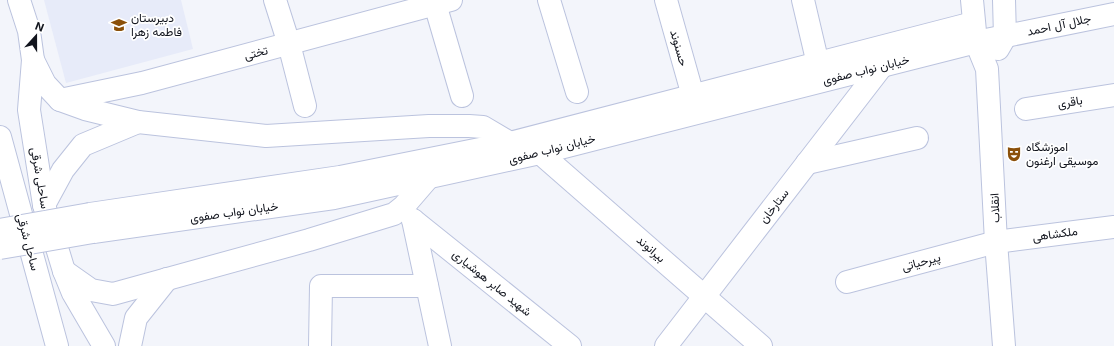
<svg xmlns="http://www.w3.org/2000/svg" width="1114" height="346" font-family="Inter,Vazirmatn,sans-serif">
  <style>
    .built { fill: #e7ebf9 }
    .lines { fill: none; stroke-linecap: round; stroke-linejoin: round }
    .minor-casing { stroke: #bbc3de; stroke-width: 24 }
    .major-casing { stroke: #bbc3de; stroke-width: 24 }
    .minor { stroke: #fff; stroke-width: 22 }
    .major { stroke: #fff; stroke-width: 22 }
    .major-bridge-casing { stroke: #bbc3de; stroke-width: 24; stroke-linecap: butt }
    .major-bridge { stroke: #fff; stroke-width: 22 }
    .labels { text-anchor: middle; stroke-width: 3.5; stroke-linejoin: round; paint-order: stroke }
    .poi-label { font-size: 12px; fill: #11141d; stroke: #fff; text-anchor: start }
    .street-label { font-size: 12px; fill: #11141d; stroke: #fff }
  </style>
  <rect width="100%" height="100%" fill="#f3f5fb"/>
  <path class="built" d="M44,0H181L193,49L66,83Z"/>
  <g class="lines">
    <defs>
      <g id="minor">
        <path d="M275,0L289,44L305,106"/>
        <path d="M549,0L577,92"/>
        <path d="M666,0L693,96"/>
        <path d="M803,0L818,64"/>
        <path d="M435,4L462,96"/>
        <path d="M60,100L142,83L451,0"/>
        <path d="M1026,109L1114,95"/>
        <path d="M540,153L761,346"/>
        <path d="M807,163L917,138"/>
        <path d="M413,220L570,346"/>
        <path d="M413,220L440,346"/>
        <path d="M847,282L996,242L1114,227"/>
        <path d="M320,346L321,286H427"/>
        <path d="M666,346L882,66"/>
      </g>
      <g id="major">
        <path d="M19,0L29,31L33,60L29,110L44,205L64,271L73,293L104,346"/>
        <path d="M972,0L976,42L987,69L996,242L1004,346"/>
        <path d="M998,49L1005,37L1004,0"/>
        <path d="M33,60L45,84L60,100L85,109L138,122L266,136L429,126H469L483,127L510,143"/>
        <path d="M0,137L57,346"/>
        <path d="M44,205L63,170L83,145L138,122"/>
        <path d="M90,214L340,177L510,143L973,23"/>
        <path d="M93,232L334,198L540,153L976,42L1114,14"/>
        <path d="M64,271L91,290L113,294L309,240L394,214L404,206L429,177"/>
        <path d="M130,346L136,318L167,279"/>
      </g>
    </defs>
    <use href="#minor" class="minor-casing"/>
    <use href="#major" class="major-casing"/>
    <use href="#minor" class="minor"/>
    <use href="#major" class="major"/>
    <defs>
      <g id="major-bridge">
        <path d="M0,230L90,214"/>
        <path d="M0,248L93,232"/>
      </g>
    </defs>
    <use href="#major-bridge" class="major-bridge-casing"/>
    <use href="#major-bridge" class="major-bridge"/>
  </g>
  <defs>
    <symbol id="school-bare" viewBox="-9 -9 18 18"><path d="M0-5L7-2L0 1L-7-2ZM-4 1L0 2.5L4 1V4Q0 6-4 4Z" fill="#8b500a" stroke="#fff" stroke-width="2.5" paint-order="stroke"/></symbol>
    <symbol id="theatre-bare" viewBox="-9 -9 18 18"><path d="M-5-5.5Q0-4 5-5.5V0Q5 5 0 6Q-5 5-5 0ZM-3.3-2.5H-1v1.5H-3.3ZM1-2.5H3.3v1.5H1ZM-2.8 1Q0 5.5 2.8 1Z" fill="#8b500a" stroke="#fff" stroke-width="2.5" paint-order="stroke"/></symbol>
  </defs>
  <g fill-rule="evenodd">
    <use href="#school-bare" x="108" y="14" width="22" height="22"/>
    <use href="#theatre-bare" x="1003" y="143" width="22" height="22"/>
  </g>
  <g class="labels">
    <g class="poi-label">
      <text x="131" y="22">دبیرستان<tspan x="131" dy="14">فاطمه زهرا</tspan></text>
      <text x="1026" y="151">اموزشگاه<tspan x="1026" dy="14">موسیقی ارغنون</tspan></text>
    </g>
    <g class="street-label">
      <text transform="translate(1059 25) rotate(-12)" y="4">جلال آل احمد</text>
      <text transform="translate(679 48) rotate(74)" y="4">حسنوند</text>
      <text transform="translate(256 53) rotate(-14)" y="4">تختی</text>
      <text transform="translate(866 70) rotate(-14)" y="4">خیابان نواب صفوی</text>
      <text transform="translate(1070 102) rotate(-9)" y="4">باقری</text>
      <text transform="translate(552 149) rotate(-14)" y="4">خیابان نواب صفوی</text>
      <text transform="translate(40 178) rotate(80)" y="4">ساحلی شرقی</text>
      <text transform="translate(774 206) rotate(-52)" y="4">ستارخان</text>
      <text transform="translate(995 208) rotate(-92)" y="4">انقلاب</text>
      <text transform="translate(234 212) rotate(-8)" y="4">خیابان نواب صفوی</text>
      <text transform="translate(1055 234) rotate(-8)" y="4">ملکشاهی</text>
      <text transform="translate(28 242) rotate(75)" y="4">ساحل شرقی</text>
      <text transform="translate(651 249) rotate(41)" y="4">بیرانوند</text>
      <text transform="translate(921 262) rotate(-15)" y="4">پیرحیاتی</text>
      <text transform="translate(492 283) rotate(39)" y="4">شهید صابر هوشیاری</text>
    </g>
  </g>
  <g transform="translate(36 36) rotate(21)" stroke="#ffffff" stroke-width="3" paint-order="stroke">
  <path d="M0-3L7 15L0 10L-7 15Z" fill="#11141d"/>
  <text y="-6" font-size="11" font-weight="bold" text-anchor="middle" fill="#11141d">N</text>
  </g>
</svg>
